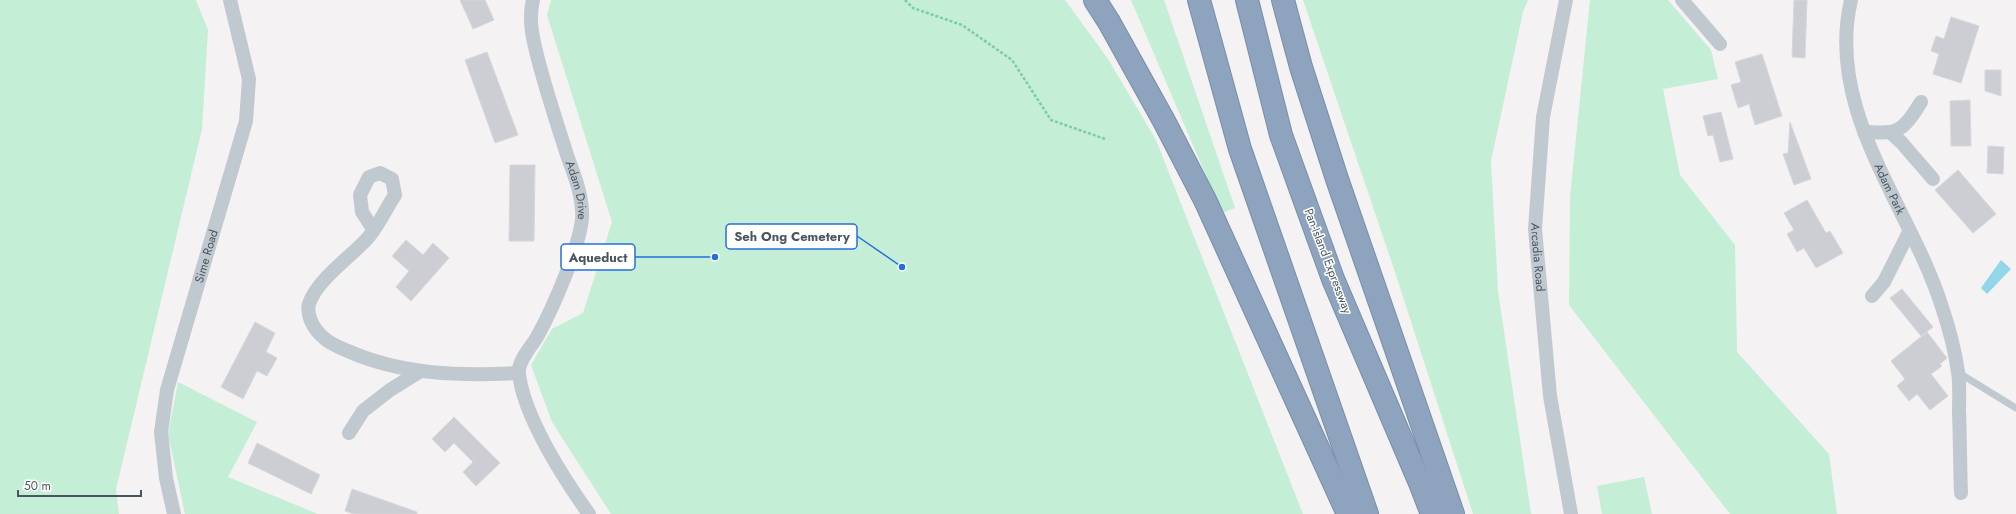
<svg xmlns="http://www.w3.org/2000/svg" width="2016" height="514" font-family="Jost,sans-serif">
  <style>
    .green { fill: #c4eed6 }
    .water { fill: #93d5e9 }
    .building { fill: #ccced4; stroke: #d6d8dd }
    .lines { fill: none; stroke-linecap: round; stroke-linejoin: round }
    .highway-casing { stroke: #788eaa; stroke-width: 24 }
    .path { stroke: #7dcba7; stroke-width: 2.5; stroke-dasharray: 3 2; stroke-linecap: butt }
    .lane { stroke: #c1c9d0; stroke-width: 7 }
    .street { stroke: #c1c9d0; stroke-width: 14 }
    .highway { stroke: #8da3be; stroke-width: 22 }
    .labels { text-anchor: middle; stroke-width: 3; stroke-linejoin: round; paint-order: stroke }
    .street-label { font-size: 12px; fill: #4a555f; stroke: #fff }
    .leader { fill: none; stroke: #236fde; stroke-width: 1.5 }
    .callout-dot { fill: #236fde; stroke: #fff; stroke-width: 1.5 }
    .callout { fill: #fff; stroke: #236fde; stroke-width: 1.5 }
    .callout-label { font-size: 13px; text-anchor: middle; font-weight: bold; fill: #4a555f }
  </style>
  <rect width="100%" height="100%" fill="#f4f2f2"/>
  <g class="green">
    <path d="M0,0H196L208,30L202,129L116,489L119,514H0Z"/>
    <path d="M551,0H1065L1108,59L1156,140L1303,514H611L552,422L531,365L552,329L583,313L612,222L547,15Z"/>
    <path d="M1131,0H1164L1235,208L1222,213Z"/>
    <path d="M1303,0H1528L1523,12L1491,161L1498,291L1531,514H1473L1397,278Z"/>
    <path d="M1590,0H1668L1711,50L1718,79L1663,89L1680,175L1735,245L1737,352L1829,454L1837,514H1730L1569,305L1570,197Z"/>
    <path d="M178,382L257,422L228,477L318,514H185L168,434Z"/>
    <path d="M1644,477L1652,514H1602L1597,486Z"/>
  </g>
  <path class="water" d="M2001,260L2011,269L1987,294L1981,288Z"/>
  <g class="building">
    <path d="M460,0H485L494,20L473,29Z"/>
    <path d="M1794,0H1807L1805,58L1792,57Z"/>
    <path d="M1951,17L1979,26L1961,83L1933,74L1939,54L1931,51L1936,36L1944,39Z"/>
    <path d="M487,52L518,135L495,143L465,60Z"/>
    <path d="M1762,54L1782,116L1755,125L1749,104L1738,108L1731,85L1741,82L1735,62Z"/>
    <path d="M1985,70H2001V96L1985,91Z"/>
    <path d="M1970,100L1971,146H1951L1950,101Z"/>
    <path d="M1721,112L1733,159L1720,162L1713,135L1708,136L1703,116Z"/>
    <path d="M1790,122L1811,179L1794,185L1783,154L1788,153Z"/>
    <path d="M1988,146L2004,147L2003,174L1987,173Z"/>
    <path d="M510,165H535L534,241H509Z"/>
    <path d="M1958,170L1996,214L1973,233L1935,190Z"/>
    <path d="M1807,200L1826,233L1830,231L1843,253L1816,268L1804,248L1797,252L1787,234L1794,230L1784,213Z"/>
    <path d="M406,240L423,255L433,243L449,258L411,301L396,287L409,271L392,256Z"/>
    <path d="M1902,289L1933,327L1921,336L1890,298Z"/>
    <path d="M255,322L275,333L266,352L277,358L267,376L257,371L243,399L221,387Z"/>
    <path d="M1927,332L1947,358L1940,364L1942,366L1931,374L1948,396L1930,410L1917,394L1909,401L1897,386L1905,379L1891,361Z"/>
    <path d="M454,417L500,463L476,486L463,472L473,462L454,443L445,452L432,439Z"/>
    <path d="M257,443L320,475L311,494L248,463Z"/>
    <path d="M352,489L417,512V514H354L345,511Z"/>
  </g>
  <g class="lines">
    <defs>
      <g id="highway">
        <path d="M1095,0L1109,22L1164,121L1205,200L1348,514"/>
        <path d="M1199,0L1240,149L1367,514"/>
        <path d="M1247,0L1281,135L1333,279L1420,483L1432,514"/>
        <path d="M1283,0L1301,67L1337,179L1453,514"/>
      </g>
    </defs>
    <use href="#highway" class="highway-casing"/>
    <path class="path" d="M905,0L913,8L962,25L1012,60L1051,120L1105,139"/>
    <path class="lane" d="M1959,373L2016,408"/>
    <g class="street">
      <path id="s1" d="M533,0C528,20 533,40 538,59C546,91 557,123 567,155C573,172 581,191 582,210C585,237 551,312 537,337C531,347 517,362 519,374C524,417 564,479 589,514"/>
      <path id="s2" d="M1566,0L1543,117L1535,229L1550,396L1571,514"/>
      <path d="M1682,0L1720,44"/>
      <path id="s3" d="M1851,0C1825,112 1910,206 1942,307C1949,328 1955,350 1958,372C1960,384 1959,398 1959,411C1960,438 1960,466 1961,493"/>
      <path d="M1864,132C1873,132 1881,133 1890,132C1904,131 1914,113 1921,102"/>
      <path d="M1890,132L1901,142L1933,179"/>
      <path d="M373,229L362,212L360,195L369,177L380,173L392,179L395,195C385,210 377,229 365,241C349,258 316,281 309,304C307,310 310,320 313,325C321,339 333,345 348,351C402,375 461,376 518,373"/>
      <path d="M1872,296L1884,282L1909,232"/>
      <path d="M349,433L363,411L390,390L419,372"/>
      <path id="s4" d="M174,514L166,478L161,432L167,390L246,121L249,79L230,0"/>
    </g>
    <use href="#highway" class="highway"/>
  </g>
  <g class="labels">
    <g class="street-label">
      <text dy="4" stroke="none"><textPath href="#s3" startOffset="197">Adam Park</textPath></text>
      <text dy="4" stroke="none"><textPath href="#s1" startOffset="197">Adam Drive</textPath></text>
      <text dy="4" stroke="none"><textPath href="#s4" startOffset="265">Sime Road</textPath></text>
      <text dy="4" stroke="none"><textPath href="#s2" startOffset="260">Arcadia Road</textPath></text>
      <text transform="translate(1328 261) rotate(69)" y="4">Pan-Island Expressway</text>
    </g>
  </g>
  <path class="leader" d="M902 267L857 236M715 257L635 257"/>
  <g class="callout-dot">
    <circle cx="902" cy="267" r="4"/>
    <circle cx="715" cy="257" r="4"/>
  </g>
  <g class="callout">
    <rect x="726" y="224" width="131" height="25" rx="4"/>
    <rect x="561" y="244" width="74" height="26" rx="4"/>
  </g>
  <g class="callout-label">
    <text x="792" y="241">Seh Ong Cemetery</text>
    <text x="598" y="262">Aqueduct</text>
  </g>
  <path d="M18 490v6h123v-6" fill="none" stroke="#4a555f" stroke-width="2"/>
  <text x="24" y="490" font-size="12" fill="#4a555f" stroke="#ffffff" stroke-width="3" paint-order="stroke">50 m</text>
</svg>
